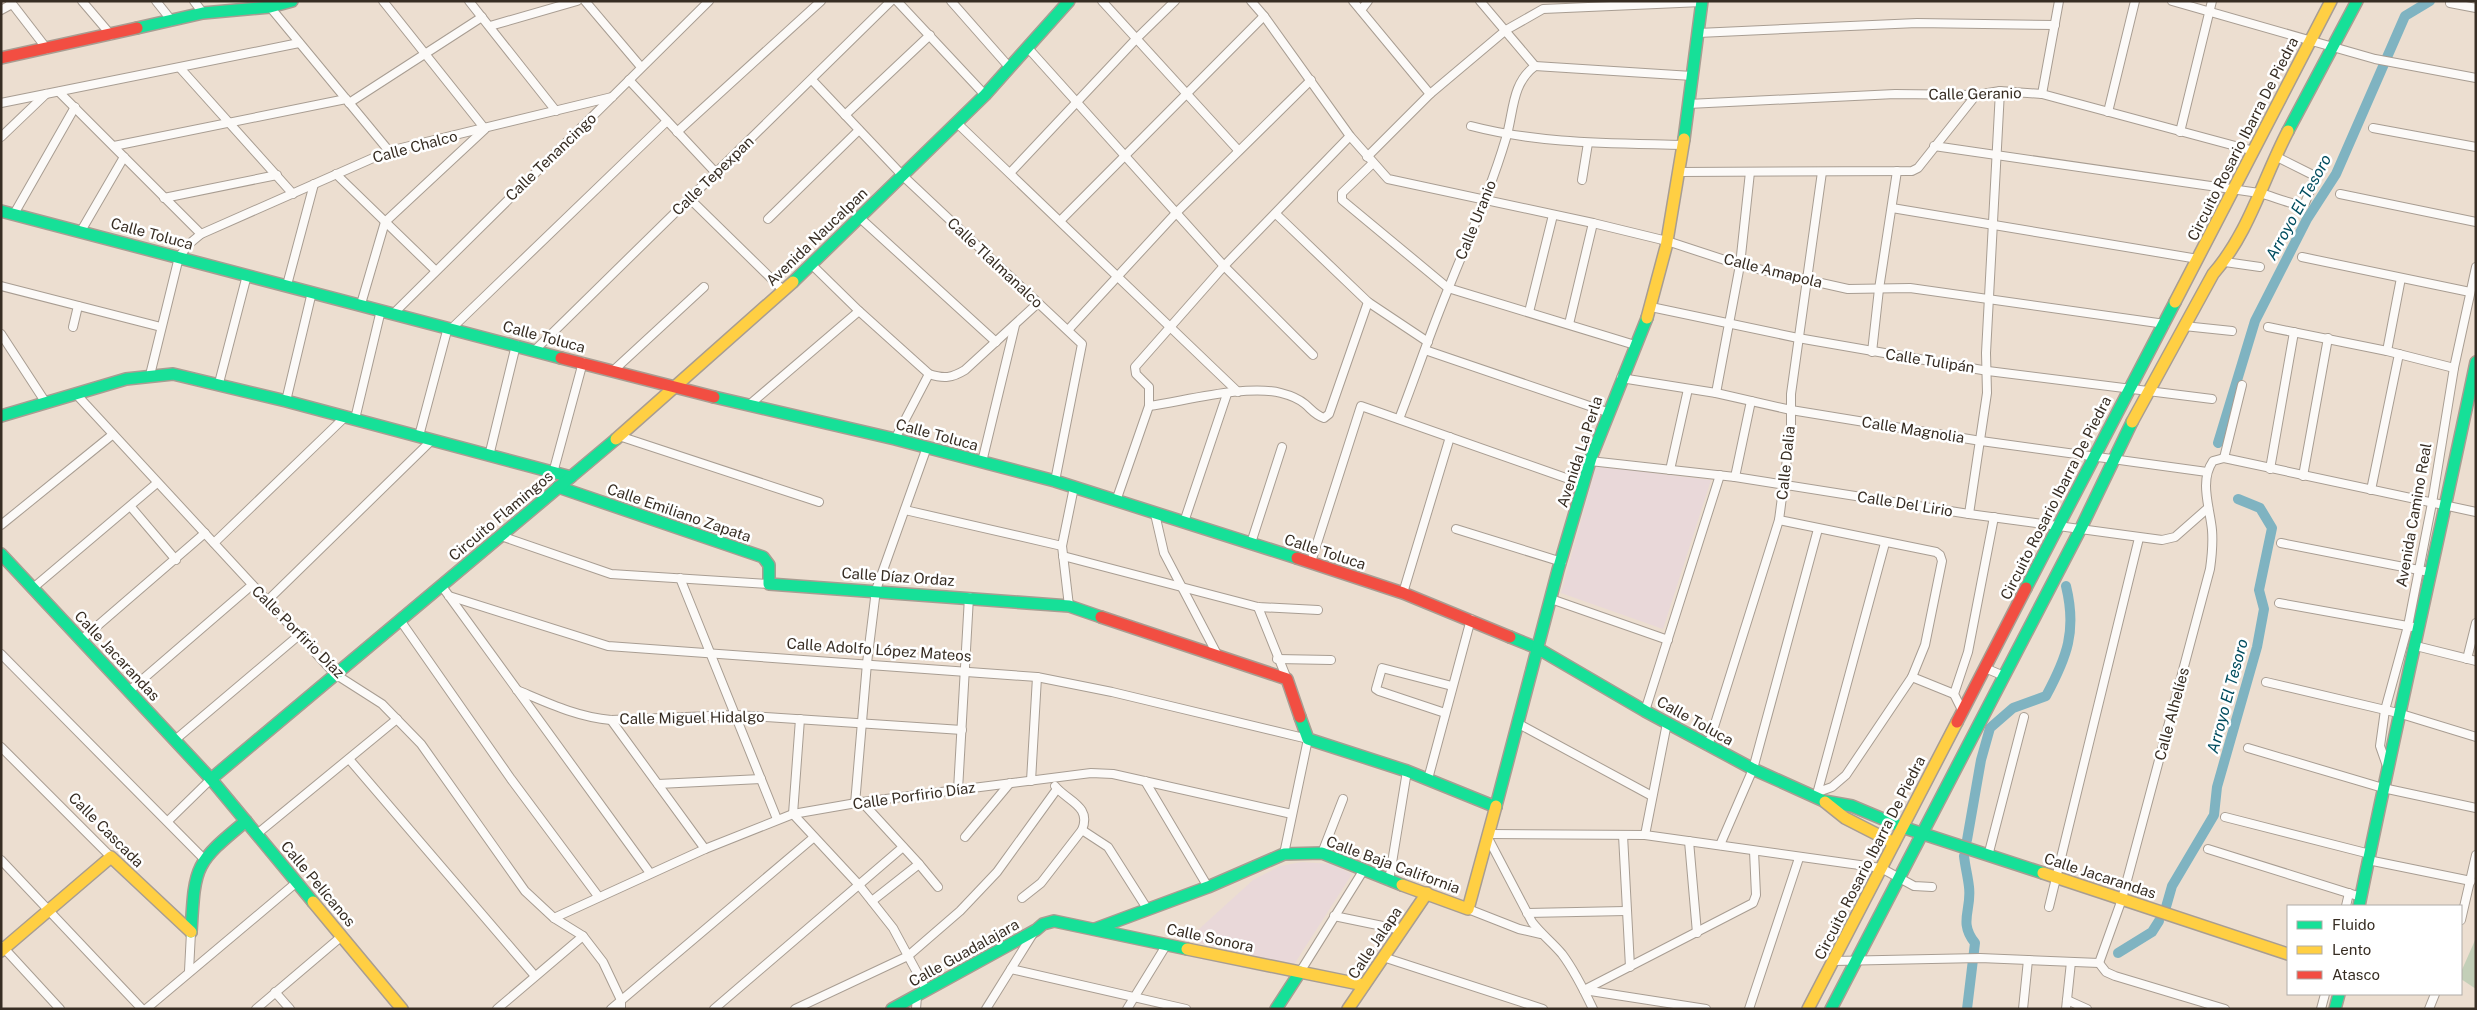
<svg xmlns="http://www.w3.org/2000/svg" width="2477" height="1010" font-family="'Public Sans',sans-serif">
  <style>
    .education { fill: #e9d8d9 }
    .grass { fill: #c3cfb8 }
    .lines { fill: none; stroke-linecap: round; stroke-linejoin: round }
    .canal { stroke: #7fb3c1; stroke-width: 10 }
    .street-casing { stroke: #a89d92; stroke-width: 10 }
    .fast-casing { stroke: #a89d92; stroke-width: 14 }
    .slow-casing { stroke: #a89d92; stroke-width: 14 }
    .jam-casing { stroke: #a89d92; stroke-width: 14 }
    .street { stroke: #fcfaf8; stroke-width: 8 }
    .fast { stroke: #16e098; stroke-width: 11 }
    .slow { stroke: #ffcf43; stroke-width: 11 }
    .jam { stroke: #f24e42; stroke-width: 11 }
    .labels { text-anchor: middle; stroke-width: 5; stroke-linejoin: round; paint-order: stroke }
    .street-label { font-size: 15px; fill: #372d23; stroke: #fff }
    .water-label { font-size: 16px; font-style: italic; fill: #024d5f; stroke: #fff }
  </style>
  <rect width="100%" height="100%" fill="#ecded0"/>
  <g class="education">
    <path d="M1596,466L1711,480L1663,629L1561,593Z"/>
    <path d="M1302,862L1331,864L1352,874L1293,966L1187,940L1253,880L1280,866Z"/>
  </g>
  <path class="grass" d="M2476,938V989L2461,979V972Z"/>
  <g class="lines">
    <g class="canal">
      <path d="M2218,443L2255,321L2307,219L2336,174L2405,16L2430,1"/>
      <path d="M1967,840L1981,760L1990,728L2013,708L2046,696C2067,657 2077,631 2066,586"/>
      <path d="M1964,856C1965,866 1968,877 1969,887C1972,910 1958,922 1975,943L1967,1009"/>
      <path d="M2166,907L2172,886L2214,815L2217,787L2257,647L2264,609L2259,590L2272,528L2260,508L2238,499"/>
      <path d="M2118,953L2152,932L2159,921"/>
    </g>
    <defs>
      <g id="street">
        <path d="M10,1L47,49"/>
        <path d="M82,1L111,35"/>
        <path d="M156,1L172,21"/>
        <path d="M194,1L203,13"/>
        <path d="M469,1L556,111"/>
        <path d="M585,1L641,67"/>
        <path d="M897,1L985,95"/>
        <path d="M951,1L1010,68"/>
        <path d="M1102,1L1238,150"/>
        <path d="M1251,1L1264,16L1350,136L1388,179L1593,223L1667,241L1740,265L1848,289L1910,288L2165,324"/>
        <path d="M1353,1L1430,94"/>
        <path d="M1480,1L1535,66"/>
        <path d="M2172,1L2375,59L2476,78"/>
        <path d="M2450,3L2476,8"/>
        <path d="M270,7L389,151"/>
        <path d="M1,10L12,4"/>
        <path d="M1361,10L1368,1"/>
        <path d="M490,26L577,1"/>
        <path d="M1698,33L1917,23L2055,25"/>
        <path d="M1028,48L1224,266L1313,355"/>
        <path d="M1535,66L1692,76"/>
        <path d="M180,68L293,194"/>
        <path d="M629,80L716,173"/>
        <path d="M812,80L902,175L1082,344L1055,481"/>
        <path d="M59,92L201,234"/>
        <path d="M2042,94L2059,1"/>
        <path d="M1,103L299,43"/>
        <path d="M349,103L482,17"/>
        <path d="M1688,104L1895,94L1976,95L2000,91L2042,94L2254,151"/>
        <path d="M2108,112L2135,1"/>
        <path d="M845,115L930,35"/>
        <path d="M957,123L1238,392"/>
        <path d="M1471,126C1540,144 1611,143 1683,145"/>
        <path d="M2373,128L2476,147"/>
        <path d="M677,132L821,1"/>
        <path d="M2180,132L2212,1"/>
        <path d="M1,137L46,94"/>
        <path d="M114,146L346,99"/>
        <path d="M1934,146L2259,193C2271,195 2296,208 2305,203L2315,179V176L2275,156"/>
        <path d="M1367,157L1430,94L1506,30L1543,9L1702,2"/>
        <path d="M1372,164L1342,193V200L1448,288L1635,345"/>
        <path d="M1679,172L1912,171L1918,168L1976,95"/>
        <path d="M1010,173L1137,38L1175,1"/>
        <path d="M336,174L435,270"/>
        <path d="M1582,180L1588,143"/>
        <path d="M2340,194L2476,222"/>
        <path d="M164,198L277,175"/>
        <path d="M690,199L784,291"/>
        <path d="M1892,208L2198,259"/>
        <path d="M14,214L75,107"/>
        <path d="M1276,214L1368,302L1428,342"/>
        <path d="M860,218L996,342"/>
        <path d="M768,219L859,130"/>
        <path d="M1060,221L1264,16"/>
        <path d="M81,231L124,157"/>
        <path d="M2302,257L2470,292"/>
        <path d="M2225,262L2260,267"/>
        <path d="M811,264L859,311L929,374C944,379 952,378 965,370L1038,303"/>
        <path d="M287,285L314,184"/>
        <path d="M1,286L161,327"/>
        <path d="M361,304L385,222L485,129L383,1"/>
        <path d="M1651,307L1798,338L1988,371L2212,399"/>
        <path d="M1529,312L1553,215"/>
        <path d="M394,313L709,1"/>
        <path d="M1569,324L1593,223"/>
        <path d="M2184,326L2232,331"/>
        <path d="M73,327L78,306"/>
        <path d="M2268,327L2387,351L2454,368"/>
        <path d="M452,328L667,121"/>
        <path d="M1069,329L1177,212L1311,80"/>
        <path d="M1,334L46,403"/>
        <path d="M1425,350L1607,412"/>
        <path d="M534,351L891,1"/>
        <path d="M2387,351L2401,278"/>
        <path d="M1872,352L1879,289L1897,171"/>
        <path d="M614,370L704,287"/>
        <path d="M150,375L179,257L189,244L201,234L389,151L612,97"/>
        <path d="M1621,378L1716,393L1791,410L1981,441L2207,472"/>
        <path d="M219,383L247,275"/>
        <path d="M1716,393L1740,265L1750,172"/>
        <path d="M76,394L335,674L382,704L421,744L525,891L554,918L583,936L603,962L621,1000V1009"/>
        <path d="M286,401L312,292"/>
        <path d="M749,405L859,311"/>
        <path d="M1149,406C1185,401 1247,384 1281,393C1289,395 1299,399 1305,404C1312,410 1315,415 1324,418L1329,414L1368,302"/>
        <path d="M355,419L381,310"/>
        <path d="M1399,419C1416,375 1431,330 1449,287C1469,237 1491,189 1506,138C1514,112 1511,84 1535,66"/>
        <path d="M419,436L448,327"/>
        <path d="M619,436L819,502"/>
        <path d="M895,439L929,374"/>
        <path d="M489,456L516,345"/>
        <path d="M2224,458L2242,385"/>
        <path d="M1590,461L1735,477L1969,514L2162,540L2175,537L2208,508"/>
        <path d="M982,462L1015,325"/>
        <path d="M2270,469L2294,332"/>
        <path d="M1670,470L1688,389"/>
        <path d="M553,473L583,362"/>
        <path d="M2303,476L2328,338"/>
        <path d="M1735,477L1751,401"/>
        <path d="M2371,490L2399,354"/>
        <path d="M1116,501L1149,406V387L1136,374L1135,367L1224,266L1350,136"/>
        <path d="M131,507L176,560"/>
        <path d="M905,510L1062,546"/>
        <path d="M1155,514L1164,553L1218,656"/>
        <path d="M1969,514L1987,393L1986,353L2000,91"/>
        <path d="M1779,520L1936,552L1940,555L1942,561L1925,645L1912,677L1846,775L1832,787L1818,792"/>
        <path d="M1184,522L1227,394"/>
        <path d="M1,525L112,435"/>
        <path d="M1456,529L1562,562"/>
        <path d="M501,536L611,574L769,584"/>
        <path d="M214,543L345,417"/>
        <path d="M1251,543L1282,447"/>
        <path d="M2281,543L2424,571"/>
        <path d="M1063,556L1258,607L1318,610"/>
        <path d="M1311,562L1361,406L1583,484"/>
        <path d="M680,578L777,819"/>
        <path d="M441,585L650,873"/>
        <path d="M33,588L157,483"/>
        <path d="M1403,593L1450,437"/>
        <path d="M449,596L608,646L1037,677L1112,692L1308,739L1284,854"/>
        <path d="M1551,599L1668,640"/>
        <path d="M267,601L432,440"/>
        <path d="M2279,603L2413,627"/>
        <path d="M1069,606L1062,546L1074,487"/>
        <path d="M1258,607L1287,679"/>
        <path d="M400,620L511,779L598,896"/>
        <path d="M81,640L205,533"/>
        <path d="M2416,646L2476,661"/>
        <path d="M1,654L204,859"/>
        <path d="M1277,659L1331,660"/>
        <path d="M2467,659L2476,623"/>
        <path d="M1985,668L2004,676"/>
        <path d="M1912,677L1954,694"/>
        <path d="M2266,682L2398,713L2476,737"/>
        <path d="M517,690C548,703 577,717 611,720L736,715L962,730"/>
        <path d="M129,691L252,585"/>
        <path d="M1962,710L1954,694L1968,652L1994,517"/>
        <path d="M1645,711L1720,475"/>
        <path d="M1445,713L1379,691L1376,689L1382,668L1452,686"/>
        <path d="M800,719L793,814L859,885L893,928L927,991"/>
        <path d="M611,720L705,849"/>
        <path d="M1517,723L1652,796"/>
        <path d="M175,740L298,636"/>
        <path d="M1708,746L1779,520L1791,428V394L1822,172"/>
        <path d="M1,747L111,857"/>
        <path d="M2248,748L2383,788L2476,808"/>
        <path d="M349,759L535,976"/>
        <path d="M2387,766L2380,746L2385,710L2408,626L2432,503L2454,368L2476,267"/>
        <path d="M1428,779L1471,619"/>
        <path d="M1031,781L1037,677"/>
        <path d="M1145,781L1208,887"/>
        <path d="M658,784L761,779"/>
        <path d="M958,790L969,597"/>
        <path d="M1817,794L1885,543"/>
        <path d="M862,802L919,864L938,887"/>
        <path d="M855,804L867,663L876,590L927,447"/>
        <path d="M2225,817L2370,854"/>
        <path d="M168,821L211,779"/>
        <path d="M1082,830L1108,847L1148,910"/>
        <path d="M257,834L397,719"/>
        <path d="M1489,834L1645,835L1881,868L1914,886L1932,887"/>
        <path d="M1623,835L1630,967"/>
        <path d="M1645,835L1667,723"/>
        <path d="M965,837L1010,783"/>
        <path d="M1488,838L1532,922C1541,934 1552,942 1562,954C1574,970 1584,990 1593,1009"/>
        <path d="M1689,841L1697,933"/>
        <path d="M1720,845L1753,769L1818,529"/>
        <path d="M2208,849L2361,897"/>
        <path d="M1322,853L1343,799"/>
        <path d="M1988,856L2024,717"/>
        <path d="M1,860L142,1009"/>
        <path d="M2368,860L2471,881"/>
        <path d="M1389,881L1407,771"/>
        <path d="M1022,898L1041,883L1082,830C1092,806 1067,801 1055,786"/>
        <path d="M872,901L919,864"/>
        <path d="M2346,906L2349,893"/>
        <path d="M2049,907L2139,538"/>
        <path d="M1468,909L1519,929L1541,934"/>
        <path d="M1527,913L1626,911"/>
        <path d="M1334,916L1402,930"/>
        <path d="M554,918L705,849L793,814L862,802L1091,773L1113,774L1292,814"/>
        <path d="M2461,920L2476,855"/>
        <path d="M2,946L60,1009"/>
        <path d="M1383,957L1543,1009"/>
        <path d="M1834,961L1980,958L2099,963"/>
        <path d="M2099,963L2122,899L2210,569C2212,555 2213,543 2212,530C2210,508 2199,481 2213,461L2224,458L2476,512"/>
        <path d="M2099,963L2106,972L2115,976L2225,1009"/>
        <path d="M1011,969L1186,1009"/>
        <path d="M189,971L191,932"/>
        <path d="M1300,972L1363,871"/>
        <path d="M1584,990L1753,903L1756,895L1754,851"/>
        <path d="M1584,990L1706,1009"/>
        <path d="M275,992L290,1009"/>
        <path d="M2067,1000L2087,1009"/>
        <path d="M146,1009L297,882"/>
        <path d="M256,1009L342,936"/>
        <path d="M497,1009L583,936"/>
        <path d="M611,1009L813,838"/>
        <path d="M714,1009L903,847"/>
        <path d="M795,1009L908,956L960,911L997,872L1057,789"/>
        <path d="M916,1009L917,996"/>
        <path d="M986,1009L1034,932"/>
        <path d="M1127,1009L1167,944"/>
        <path d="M1749,1009L1799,858"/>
        <path d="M2023,1009L2028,960"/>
        <path d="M2066,1009L2071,962"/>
        <path d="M2321,1009L2325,994"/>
        <path d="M2429,1009L2435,994"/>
      </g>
      <g id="fast">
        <path d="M137,28L203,13L270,7L292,1"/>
        <path d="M2288,131L2357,1"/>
        <path d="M1684,139L1702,1"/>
        <path d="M1,211L561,358"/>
        <path d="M793,282L985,95L1069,1"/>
        <path d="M714,397L895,439L1055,481L1297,558"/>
        <path d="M1,416L126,379L173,374L286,401L571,477"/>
        <path d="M558,487L763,557L769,565V584L1069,606L1101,617"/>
        <path d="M1,554L211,779L313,902"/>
        <path d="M2026,588L2175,302"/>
        <path d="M1510,637L1537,648L1645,711L1753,769L1824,801L1852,806L1902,827L2043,873"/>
        <path d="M1300,717L1308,739L1407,771L1496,807"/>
        <path d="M211,779L616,439"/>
        <path d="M1496,806L1558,570L1591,458L1647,318"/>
        <path d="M2359,906C2396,724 2438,544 2476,362"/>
        <path d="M1095,929L1208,887L1284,854L1322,853L1402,885"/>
        <path d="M191,932C195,865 194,864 246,821"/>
        <path d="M892,1009L1036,930L1043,924L1054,921L1187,949"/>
        <path d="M1276,1009L1300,972"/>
        <path d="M1831,1009L2081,528L2132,422"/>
        <path d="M2335,1009L2339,994"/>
      </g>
      <g id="slow">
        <path d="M2175,302L2331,1"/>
        <path d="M1647,318L1666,247L1684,139"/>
        <path d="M2132,422L2213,274C2249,233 2263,179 2288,131"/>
        <path d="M616,439L793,282"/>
        <path d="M1825,802L1845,818L1894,843"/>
        <path d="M2043,873L2288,954"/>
        <path d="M1402,885L1468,909L1496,806"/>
        <path d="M313,902L402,1009"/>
        <path d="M1187,949L1364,985"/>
        <path d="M1,951L111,857L191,932"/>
        <path d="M1348,1009L1427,893"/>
        <path d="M1808,1009L1957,722"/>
      </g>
      <g id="jam">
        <path d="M1,58L137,28"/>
        <path d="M561,358L714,397"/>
        <path d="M1297,558L1403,593L1510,637"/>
        <path d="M1101,617L1287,679L1300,717"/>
        <path d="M1957,722L2026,588"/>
      </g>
    </defs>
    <use href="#street" class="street-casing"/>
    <use href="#fast" class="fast-casing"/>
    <use href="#slow" class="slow-casing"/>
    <use href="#jam" class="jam-casing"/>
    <use href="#street" class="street"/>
    <use href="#fast" class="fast"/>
    <use href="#slow" class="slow"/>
    <use href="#jam" class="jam"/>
  </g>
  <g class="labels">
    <g class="street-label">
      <text transform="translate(1975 94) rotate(-1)" y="5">Calle Geranio</text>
      <text transform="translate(2243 139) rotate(-63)" y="5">Circuito Rosario Ibarra De Piedra</text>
      <text transform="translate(415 147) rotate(-15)" y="5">Calle Chalco</text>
      <text transform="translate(551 157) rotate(-44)" y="5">Calle Tenancingo</text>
      <text transform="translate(713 176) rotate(-44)" y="5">Calle Tepexpan</text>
      <text transform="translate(1476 220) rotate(-68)" y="5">Calle Uranio</text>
      <text transform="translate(152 234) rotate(15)" y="5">Calle Toluca</text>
      <text transform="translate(817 237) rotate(-44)" y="5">Avenida Naucalpan</text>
      <text transform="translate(995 263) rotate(43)" y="5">Calle Tlalmanalco</text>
      <text transform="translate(1773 271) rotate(14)" y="5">Calle Amapola</text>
      <text transform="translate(544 337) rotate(15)" y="5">Calle Toluca</text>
      <text transform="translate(1930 361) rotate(9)" y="5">Calle Tulipán</text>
      <text transform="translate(1913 430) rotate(9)" y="5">Calle Magnolia</text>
      <text transform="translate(937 435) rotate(15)" y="5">Calle Toluca</text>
      <text transform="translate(1580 452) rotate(-72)" y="5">Avenida La Perla</text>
      <text transform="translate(1786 463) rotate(-84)" y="5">Calle Dalia</text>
      <text transform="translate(2056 498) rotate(-63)" y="5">Circuito Rosario Ibarra De Piedra</text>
      <text transform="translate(1905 504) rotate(9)" y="5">Calle Del Lirio</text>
      <text transform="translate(679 513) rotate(19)" y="5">Calle Emiliano Zapata</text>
      <text transform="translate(2414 515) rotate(-80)" y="5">Avenida Camino Real</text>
      <text transform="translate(501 516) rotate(-40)" y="5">Circuito Flamingos</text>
      <text transform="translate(1325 552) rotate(18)" y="5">Calle Toluca</text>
      <text transform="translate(898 577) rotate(4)" y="5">Calle Díaz Ordaz</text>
      <text transform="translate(298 632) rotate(45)" y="5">Calle Porfirio Díaz</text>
      <text transform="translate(879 650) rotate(4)" y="5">Calle Adolfo López Mateos</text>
      <text transform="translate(117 656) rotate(47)" y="5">Calle Jacarandas</text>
      <text transform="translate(2172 714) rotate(-75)" y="5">Calle Alhelíes</text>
      <text transform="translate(692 718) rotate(-1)" y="5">Calle Miguel Hidalgo</text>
      <text transform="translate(1695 721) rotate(29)" y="5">Calle Toluca</text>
      <text transform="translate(914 796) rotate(-8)" y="5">Calle Porfirio Díaz</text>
      <text transform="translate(106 830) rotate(45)" y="5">Calle Cascada</text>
      <text transform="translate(1870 858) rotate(-63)" y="5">Circuito Rosario Ibarra De Piedra</text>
      <text transform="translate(1393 865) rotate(20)" y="5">Calle Baja California</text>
      <text transform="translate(2100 876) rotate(18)" y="5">Calle Jacarandas</text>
      <text transform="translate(318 884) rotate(50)" y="5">Calle Pelícanos</text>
      <text transform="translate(1210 938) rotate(12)" y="5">Calle Sonora</text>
      <text transform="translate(1375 943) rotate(-56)" y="5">Calle Jalapa</text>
      <text transform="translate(964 953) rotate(-29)" y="5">Calle Guadalajara</text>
    </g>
    <g class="water-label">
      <text transform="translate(2298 207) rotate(-61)" y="6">Arroyo El Tesoro</text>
      <text transform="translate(2227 696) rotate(-75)" y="6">Arroyo El Tesoro</text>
    </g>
  </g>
  <rect width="2477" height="1010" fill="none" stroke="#372d23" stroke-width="5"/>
  <rect x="2287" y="905" width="175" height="90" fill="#ffffff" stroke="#afaba7"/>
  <rect x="2297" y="921" width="25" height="8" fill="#16e098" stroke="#afaba7"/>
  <text x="2332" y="930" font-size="15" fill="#372d23">Fluido</text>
  <rect x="2297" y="946" width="25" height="8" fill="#ffcf43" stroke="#afaba7"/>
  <text x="2332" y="955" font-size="15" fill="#372d23">Lento</text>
  <rect x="2297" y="971" width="25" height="8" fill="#f24e42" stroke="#afaba7"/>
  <text x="2332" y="980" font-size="15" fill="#372d23">Atasco</text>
</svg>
